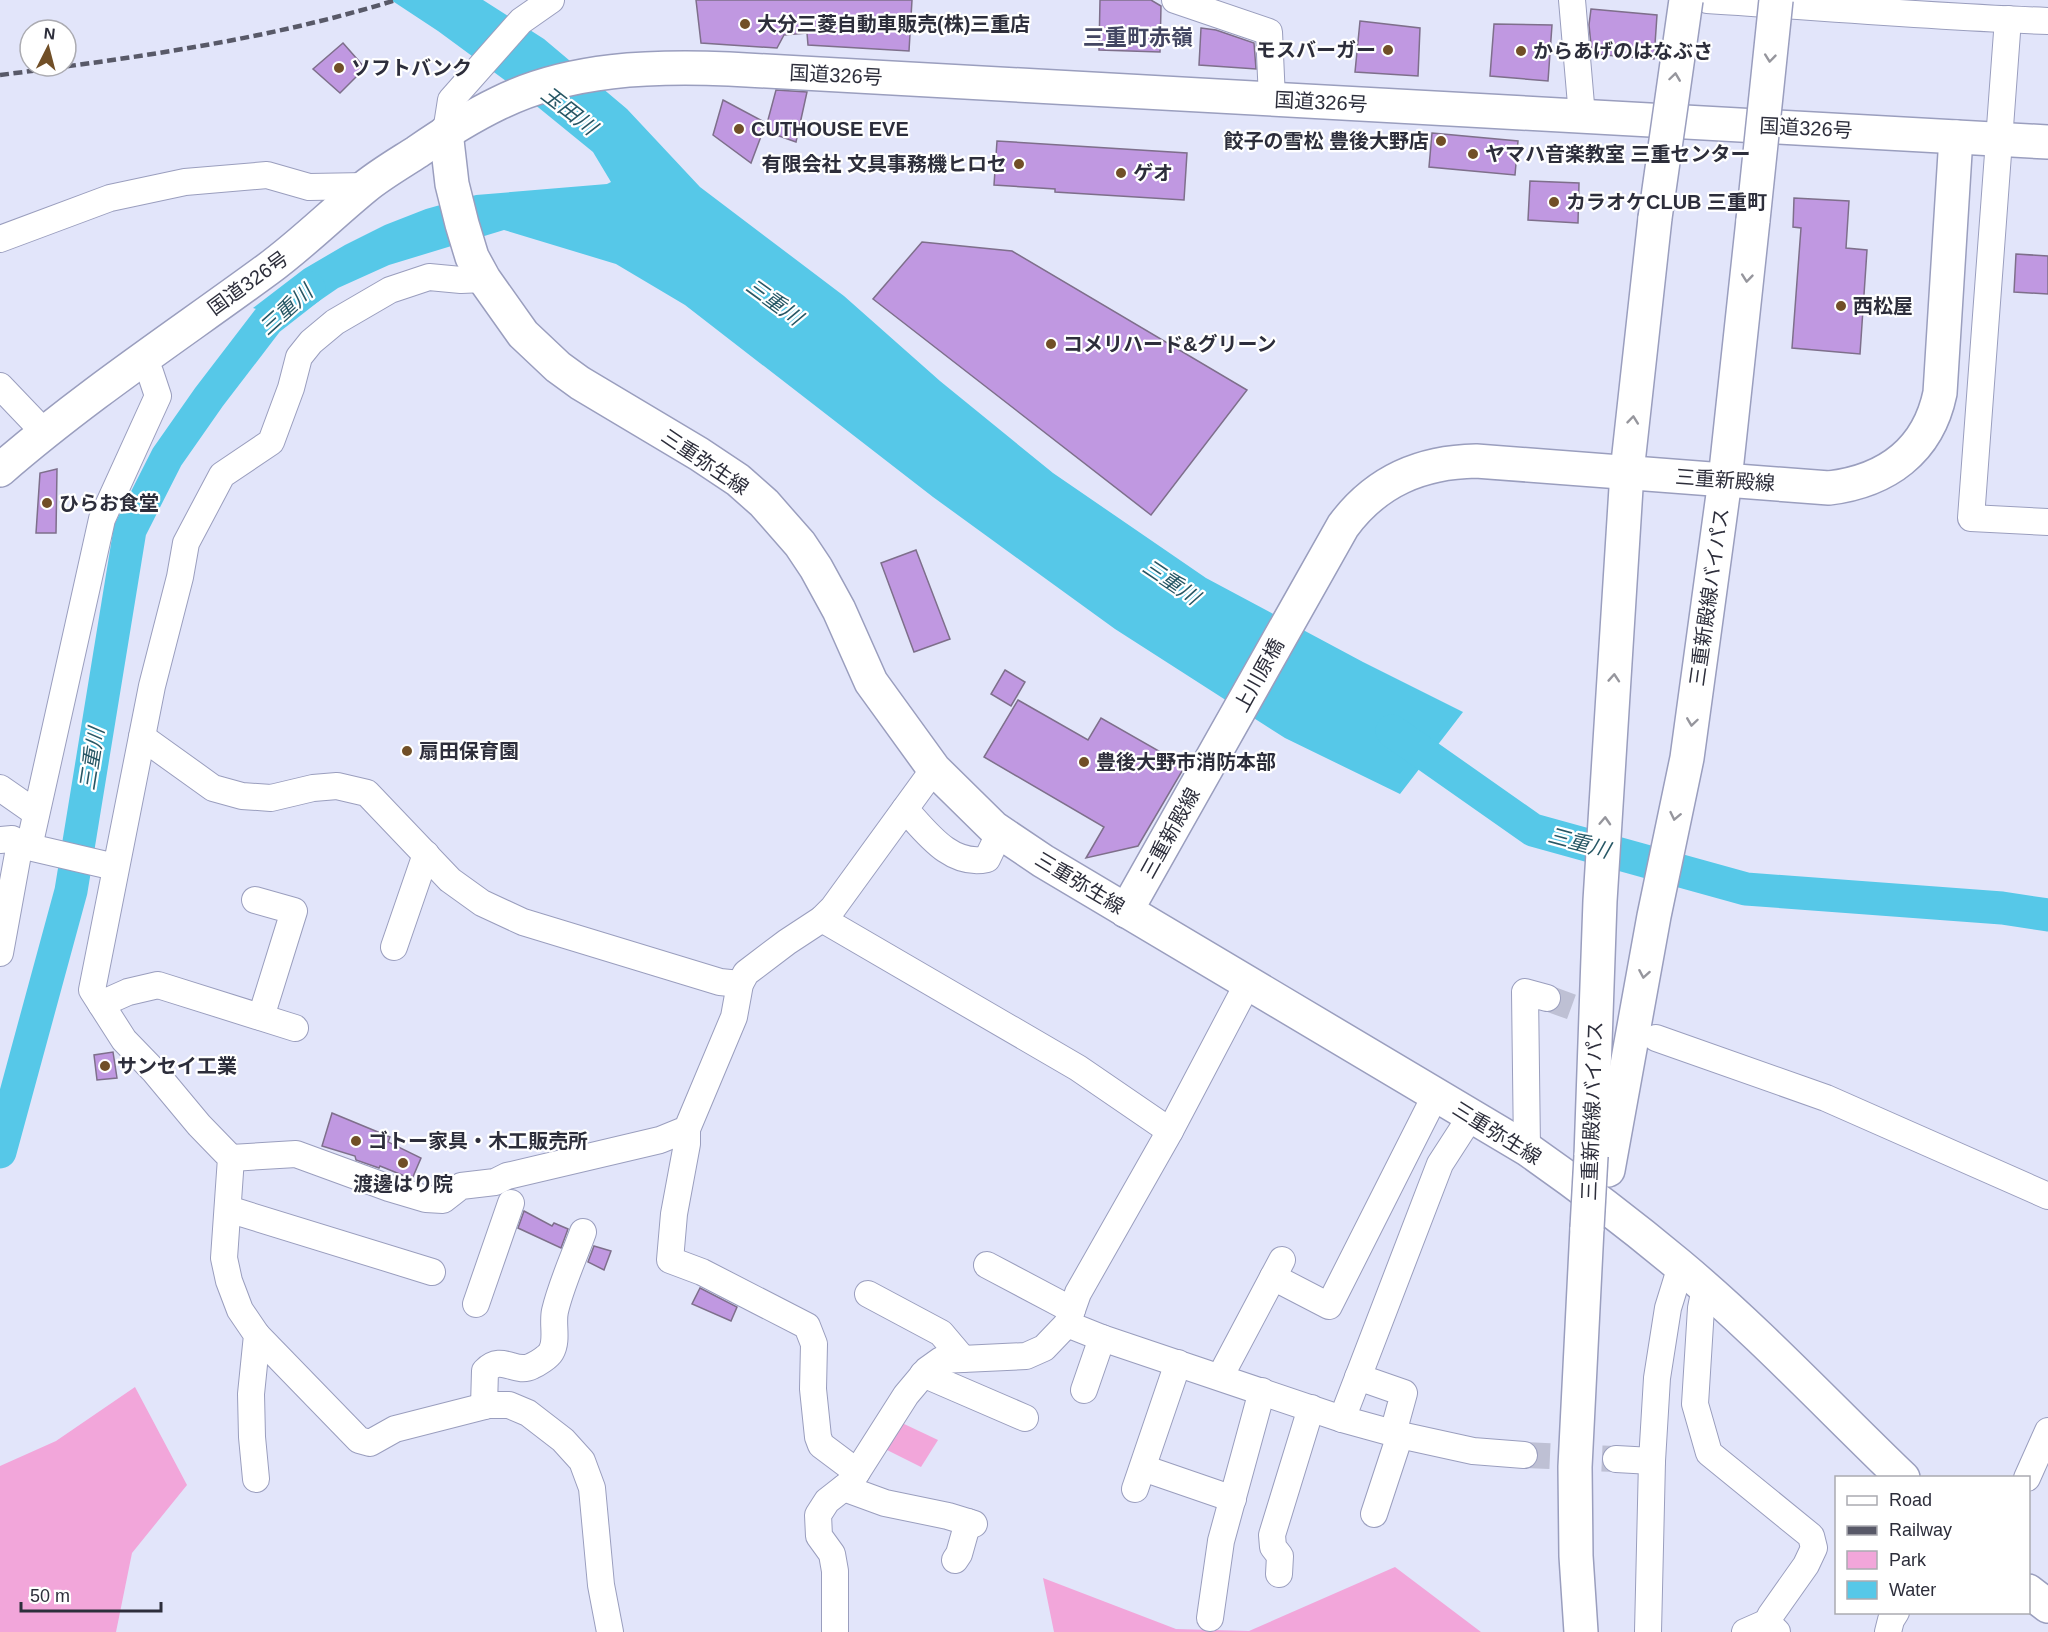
<svg xmlns="http://www.w3.org/2000/svg" width="2048" height="1632" font-family="Helvetica,'Noto Sans JP',sans-serif">
  <style>
    .green { fill: #f2a6da }
    .water { fill: #56c8e8 }
    .lines { fill: none; stroke-linecap: round; stroke-linejoin: round }
    .river { stroke: #56c8e8; stroke-width: 33 }
    .building { fill: #c098e1; stroke: #7e6f8b; stroke-width: 1.5 }
    .minor-tunnel { stroke: #bec0d4; stroke-width: 26; stroke-dasharray: 26 13; stroke-linecap: butt }
    .minor-casing { stroke: #9a9ebe; stroke-width: 28 }
    .major-casing { stroke: #9a9ebe; stroke-width: 36 }
    .highway-casing { stroke: #9a9ebe; stroke-width: 36 }
    .minor { stroke: #fff; stroke-width: 26 }
    .major { stroke: #fff; stroke-width: 33 }
    .highway { stroke: #fff; stroke-width: 33 }
    .rail { stroke: #585968; stroke-width: 4.5; stroke-dasharray: 9 4.5; stroke-linecap: butt }
    .major-bridge-casing { stroke: #9a9ebe; stroke-width: 36; stroke-linecap: butt }
    .major-bridge { stroke: #fff; stroke-width: 33 }
    .oneway { stroke: #96969d }
    .poi-dot { fill: #714f27; stroke: #fff; stroke-width: 2 }
    .labels { text-anchor: middle; stroke-width: 4.5; stroke-linejoin: round; paint-order: stroke }
    .poi-label { font-size: 20px; font-weight: bold; fill: #2d2e3b; stroke: #fff; text-anchor: start }
    .street-label { font-size: 20px; fill: #2d2e3b; stroke: #fff }
    .water-label { font-size: 21px; font-style: italic; fill: #275765; stroke: #fff }
    .quarter-label { font-size: 22px; font-weight: bold; fill: #434662; stroke: #fff }
  </style>
  <rect width="100%" height="100%" fill="#e2e5fa"/>
  <g class="green">
    <path d="M135,1387L187,1485L132,1553L116,1632H0V1466L56,1441Z"/>
    <path d="M902,1423L938,1440L921,1467L883,1448Z"/>
    <path d="M1395,1567L1481,1632H1054L1043,1578L1176,1629L1249,1631Z"/>
  </g>
  <path class="water" d="M391,0H483L544,39L627,109L700,187L844,296L940,381L1053,473L1206,578L1363,662L1463,712L1400,794L1285,738L1115,629L933,497L685,305L616,264L504,230L389,265L338,288L290,321L253,308L304,269L345,245L385,225L426,209L476,195L607,184L611,182L593,152L506,81L438,31Z"/>
  <g class="lines">
    <g class="river">
      <path d="M1392,731L1533,830L1746,889L2002,908L2048,915"/>
      <path d="M0,1152L71,891L130,530L167,457L209,397L268,320L309,288"/>
    </g>
  </g>
  <g class="building">
    <path d="M696,0H912L909,51L808,45L807,33L784,35L777,48L701,43Z"/>
    <path d="M1100,0H1151L1161,6L1160,52L1099,50Z"/>
    <path d="M1591,9L1657,15L1654,59L1592,54L1589,25Z"/>
    <path d="M1360,21L1420,28L1418,76L1355,72Z"/>
    <path d="M1494,24L1552,25L1548,81L1490,76Z"/>
    <path d="M1201,28L1216,30L1254,43L1256,69L1199,65Z"/>
    <path d="M343,43L365,68L340,93L313,69Z"/>
    <path d="M776,90L807,92L796,142L765,131Z"/>
    <path d="M723,100L766,123L751,163L713,135Z"/>
    <path d="M1432,133L1518,141L1515,175L1429,167Z"/>
    <path d="M997,141L1187,153L1184,200L1055,192V189L994,185Z"/>
    <path d="M1530,181L1579,183L1578,223L1528,220Z"/>
    <path d="M1794,198L1849,201L1846,248L1867,250L1860,354L1792,348L1801,228L1793,227Z"/>
    <path d="M922,242L1012,251L1247,390L1151,515L873,299Z"/>
    <path d="M2016,254L2048,256V294L2014,292Z"/>
    <path d="M57,469L56,533H36L40,473Z"/>
    <path d="M916,550L950,639L914,652L881,563Z"/>
    <path d="M1005,670L1025,682L1011,706L991,694Z"/>
    <path d="M1018,700L1088,740L1101,718L1185,766L1138,846L1086,858L1104,827L984,757Z"/>
    <path d="M113,1052L117,1078L97,1080L94,1055Z"/>
    <path d="M332,1113L390,1137L388,1142L421,1158L412,1179L380,1166L379,1168L356,1160L355,1156L322,1146Z"/>
    <path d="M524,1211L552,1226L554,1223L568,1229L561,1248L518,1228Z"/>
    <path d="M594,1246L611,1251L604,1270L588,1262Z"/>
    <path d="M700,1288L737,1307L731,1321L692,1304Z"/>
  </g>
  <g class="lines">
    <g class="minor-tunnel">
      <path d="M1547,998L1649,1035"/>
      <path d="M1524,1455L1616,1459"/>
    </g>
    <defs>
      <g id="minor">
        <path d="M1175,0L1269,32L1272,99"/>
        <path d="M1572,0L1582,116"/>
        <path d="M1707,0C1820,7 1934,17 2048,21"/>
        <path d="M2008,19L1971,518L2048,522"/>
        <path d="M446,132L451,100L521,21L551,0"/>
        <path d="M0,239L110,198L185,182L267,175L309,187L366,186"/>
        <path d="M0,386L44,432"/>
        <path d="M142,737L213,788L242,796L271,798L313,788L337,786L367,793L450,880L482,903L523,922L720,982L740,984"/>
        <path d="M0,788L36,813"/>
        <path d="M905,809C927,833 951,867 987,859L1000,832"/>
        <path d="M0,840L12,839L29,847L115,867"/>
        <path d="M29,847L102,519L158,396L150,372"/>
        <path d="M255,900L294,911L261,1017"/>
        <path d="M822,919L1078,1068L1170,1131"/>
        <path d="M394,947L426,854"/>
        <path d="M0,953L20,843"/>
        <path d="M101,1004L128,992L158,985L295,1028"/>
        <path d="M1656,1038L1826,1098L2048,1196"/>
        <path d="M687,1129V1144L674,1214L670,1260L702,1272L807,1326L814,1344L813,1389L818,1437L821,1445L857,1472"/>
        <path d="M1527,1149L1525,992L1547,998"/>
        <path d="M231,1158L296,1154L389,1188L426,1199L443,1200L461,1186L495,1182L507,1176L660,1140L687,1129L734,1017L740,984L746,973L787,942L822,919L833,908L934,769"/>
        <path d="M228,1209L432,1272"/>
        <path d="M987,1265L1072,1310"/>
        <path d="M1273,1277L1329,1306L1429,1108L1438,1096"/>
        <path d="M1705,1288L1701,1308L1695,1404L1709,1453L1811,1536L1814,1548L1806,1565L1770,1616V1625L1777,1632"/>
        <path d="M868,1294L941,1333L963,1359"/>
        <path d="M476,1304L511,1203"/>
        <path d="M1067,1324L1102,1338L1342,1419L1400,1435L1374,1514"/>
        <path d="M257,1335L359,1440L370,1443L395,1429L489,1405H509L528,1413L563,1440L582,1461L592,1488L601,1585L610,1632"/>
        <path d="M923,1374L1025,1418"/>
        <path d="M1220,1377L1282,1260"/>
        <path d="M1358,1377L1404,1393L1393,1433"/>
        <path d="M1084,1390L1102,1338"/>
        <path d="M484,1406L485,1371C502,1353 515,1375 532,1366C537,1364 548,1357 551,1352C558,1340 552,1324 555,1311C561,1285 574,1257 583,1232"/>
        <path d="M1342,1419L1440,1164L1471,1116"/>
        <path d="M1400,1435L1473,1451L1524,1455"/>
        <path d="M1616,1459L1652,1461L1657,1378L1668,1308L1681,1266"/>
        <path d="M1143,1468L1233,1499"/>
        <path d="M2027,1478L2048,1431"/>
        <path d="M256,1479L252,1437L251,1394L257,1335L240,1310L229,1281L224,1258L231,1158L199,1125L154,1071L124,1040L92,990L152,686L180,577L186,543L222,475L271,442L291,388L299,357L311,342L335,322L390,290L429,277L461,280L484,279"/>
        <path d="M844,1488L885,1503L948,1516L974,1524"/>
        <path d="M1135,1489L1178,1363"/>
        <path d="M955,1560L959,1554L968,1522"/>
        <path d="M1279,1574L1280,1556L1273,1547L1272,1535L1311,1408"/>
        <path d="M1210,1618L1221,1541L1262,1391"/>
        <path d="M835,1632V1571L832,1554L819,1536L818,1515L827,1501L850,1483L906,1395L927,1370L941,1360L1026,1356L1044,1348L1067,1324L1078,1293L1170,1131L1248,983"/>
        <path d="M1648,1632L1652,1461"/>
        <path d="M1745,1632L1770,1621"/>
        <path d="M1888,1632L1891,1620L1896,1612"/>
      </g>
      <g id="major">
        <path d="M446,132L452,184L462,224L472,257L484,279L523,334L558,367L580,383L699,454L738,480L764,503L800,544L816,568L839,610L871,682L934,769L994,828L1043,861L1527,1149C1580,1186 1630,1224 1679,1265C1758,1331 1829,1407 1903,1478"/>
        <path d="M1126,911L1343,526C1376,481 1421,462 1476,461L1829,488C1886,481 1928,451 1940,393L1956,137"/>
        <path d="M1591,1156L1600,901L1627,472L1655,218"/>
        <path d="M1608,1170L1654,916L1687,758L1725,480L1753,220"/>
        <path d="M2028,1591L2048,1606"/>
        <path d="M1581,1632L1576,1556L1575,1467L1587,1228"/>
      </g>
      <path id="highway" d="M0,470C84,397 178,335 268,269C302,244 332,214 365,187C381,174 400,163 417,152C443,134 470,117 499,103C570,68 652,66 729,69L2048,142"/>
    </defs>
    <use href="#minor" class="minor-casing"/>
    <use href="#major" class="major-casing"/>
    <use href="#highway" class="highway-casing"/>
    <use href="#minor" class="minor"/>
    <use href="#major" class="major"/>
    <use href="#highway" class="highway"/>
    <path class="rail" d="M0,75C134,58 267,40 396,0"/>
    <defs>
      <g id="major-bridge">
        <path d="M1655,218L1686,0"/>
        <path d="M1753,220L1776,0"/>
        <path d="M1587,1228L1591,1156"/>
      </g>
    </defs>
    <use href="#major-bridge" class="major-bridge-casing"/>
    <use href="#major-bridge" class="major-bridge"/>
  </g>
  <defs><path id="oneway-chevron" d="M-2-3.5L2.5 0L-2 3.5" fill="none" stroke-width="1.6" stroke-linecap="round" stroke-linejoin="round" transform="scale(1.5)"/></defs>
  <g class="oneway">
    <use href="#oneway-chevron" transform="translate(1770 58) rotate(96)"/>
    <use href="#oneway-chevron" transform="translate(1675 77) rotate(-82)"/>
    <use href="#oneway-chevron" transform="translate(1747 278) rotate(96)"/>
    <use href="#oneway-chevron" transform="translate(1633 420) rotate(-84)"/>
    <use href="#oneway-chevron" transform="translate(1614 678) rotate(-86)"/>
    <use href="#oneway-chevron" transform="translate(1692 722) rotate(98)"/>
    <use href="#oneway-chevron" transform="translate(1675 816) rotate(102)"/>
    <use href="#oneway-chevron" transform="translate(1605 821) rotate(-87)"/>
    <use href="#oneway-chevron" transform="translate(1644 974) rotate(100)"/>
  </g>
  <g class="poi-dot">
    <circle cx="745" cy="24" r="6"/>
    <circle cx="1388" cy="50" r="6"/>
    <circle cx="1521" cy="51" r="6"/>
    <circle cx="339" cy="68" r="6"/>
    <circle cx="739" cy="129" r="6"/>
    <circle cx="1441" cy="141" r="6"/>
    <circle cx="1473" cy="154" r="6"/>
    <circle cx="1019" cy="164" r="6"/>
    <circle cx="1121" cy="173" r="6"/>
    <circle cx="1554" cy="202" r="6"/>
    <circle cx="1841" cy="306" r="6"/>
    <circle cx="1051" cy="344" r="6"/>
    <circle cx="47" cy="503" r="6"/>
    <circle cx="407" cy="751" r="6"/>
    <circle cx="1084" cy="762" r="6"/>
    <circle cx="105" cy="1066" r="6"/>
    <circle cx="356" cy="1141" r="6"/>
    <circle cx="403" cy="1163" r="6"/>
  </g>
  <g class="labels">
    <g class="poi-label">
      <text x="757" y="31">大分三菱自動車販売(株)三重店</text>
      <text x="1376" y="57" text-anchor="end">モスバーガー</text>
      <text x="1533" y="58">からあげのはなぶさ</text>
      <text x="351" y="75">ソフトバンク</text>
      <text x="751" y="136">CUTHOUSE EVE</text>
      <text x="1429" y="148" text-anchor="end">餃子の雪松 豊後大野店</text>
      <text x="1485" y="161">ヤマハ音楽教室 三重センター</text>
      <text x="1007" y="171" text-anchor="end">有限会社 文具事務機ヒロセ</text>
      <text x="1133" y="180">ゲオ</text>
      <text x="1566" y="209">カラオケCLUB 三重町</text>
      <text x="1853" y="313">西松屋</text>
      <text x="1063" y="351">コメリハード&amp;グリーン</text>
      <text x="59" y="510">ひらお食堂</text>
      <text x="419" y="758">扇田保育園</text>
      <text x="1096" y="769">豊後大野市消防本部</text>
      <text x="117" y="1073">サンセイ工業</text>
      <text x="368" y="1148">ゴトー家具・木工販売所</text>
      <text x="403" y="1191" text-anchor="middle">渡邊はり院</text>
    </g>
    <g class="street-label">
      <text transform="translate(836 75) rotate(3)" y="7">国道326号</text>
      <text transform="translate(1321 102) rotate(3)" y="7">国道326号</text>
      <text transform="translate(1806 128) rotate(3)" y="7">国道326号</text>
      <text transform="translate(248 283) rotate(-36)" y="7">国道326号</text>
      <text transform="translate(705 462) rotate(34)" y="7">三重弥生線</text>
      <text transform="translate(1725 480) rotate(4)" y="7">三重新殿線</text>
      <text transform="translate(1709 597) rotate(-82)" y="7">三重新殿線バイパス</text>
      <text transform="translate(1259 675) rotate(-61)" y="7">上川原橋</text>
      <text transform="translate(1170 833) rotate(-61)" y="7">三重新殿線</text>
      <text transform="translate(1080 883) rotate(31)" y="7">三重弥生線</text>
      <text transform="translate(1592 1111) rotate(-88)" y="7">三重新殿線バイパス</text>
      <text transform="translate(1497 1133) rotate(32)" y="7">三重弥生線</text>
    </g>
    <g class="water-label">
      <text transform="translate(569 111) rotate(38)" y="7">玉田川</text>
      <text transform="translate(774 302) rotate(36)" y="7">三重川</text>
      <text transform="translate(286 310) rotate(-42)" y="7">三重川</text>
      <text transform="translate(1171 582) rotate(34)" y="7">三重川</text>
      <text transform="translate(92 759) rotate(-81)" y="7">三重川</text>
      <text transform="translate(1579 843) rotate(15)" y="7">三重川</text>
    </g>
    <g class="quarter-label">
      <text x="1138" y="45">三重町赤嶺</text>
    </g>
  </g>
  <rect x="1835" y="1476" width="195" height="138" fill="#ffffff" stroke="#ababb1" stroke-width="1.5"/>
  <rect x="1847" y="1496" width="30" height="9" fill="#ffffff" stroke="#ababb1" stroke-width="1.5"/>
  <text x="1889" y="1506" font-size="18" fill="#2d2e3b">Road</text>
  <rect x="1847" y="1526" width="30" height="9" fill="#585968" stroke="#ababb1" stroke-width="1.5"/>
  <text x="1889" y="1536" font-size="18" fill="#2d2e3b">Railway</text>
  <rect x="1847" y="1551" width="30" height="18" fill="#f2a6da" stroke="#ababb1" stroke-width="1.5"/>
  <text x="1889" y="1566" font-size="18" fill="#2d2e3b">Park</text>
  <rect x="1847" y="1581" width="30" height="18" fill="#56c8e8" stroke="#ababb1" stroke-width="1.5"/>
  <text x="1889" y="1596" font-size="18" fill="#2d2e3b">Water</text>
  <g transform="translate(48 48) rotate(6)"><circle r="28" fill="#ffffff" stroke="#ababb1" stroke-width="1.5"/>
  <path d="M0-4.5L10 22L0 15L-10 22Z" fill="#714f27"/>
  <text y="-9" font-size="16" font-weight="bold" text-anchor="middle" fill="#2d2e3b">N</text>
  </g>
  <path d="M21 1602v9h140v-9" fill="none" stroke="#2d2e3b" stroke-width="3"/>
  <text x="30" y="1602" font-size="18" fill="#2d2e3b" stroke="#ffffff" stroke-width="4.5" paint-order="stroke">50 m</text>
</svg>
